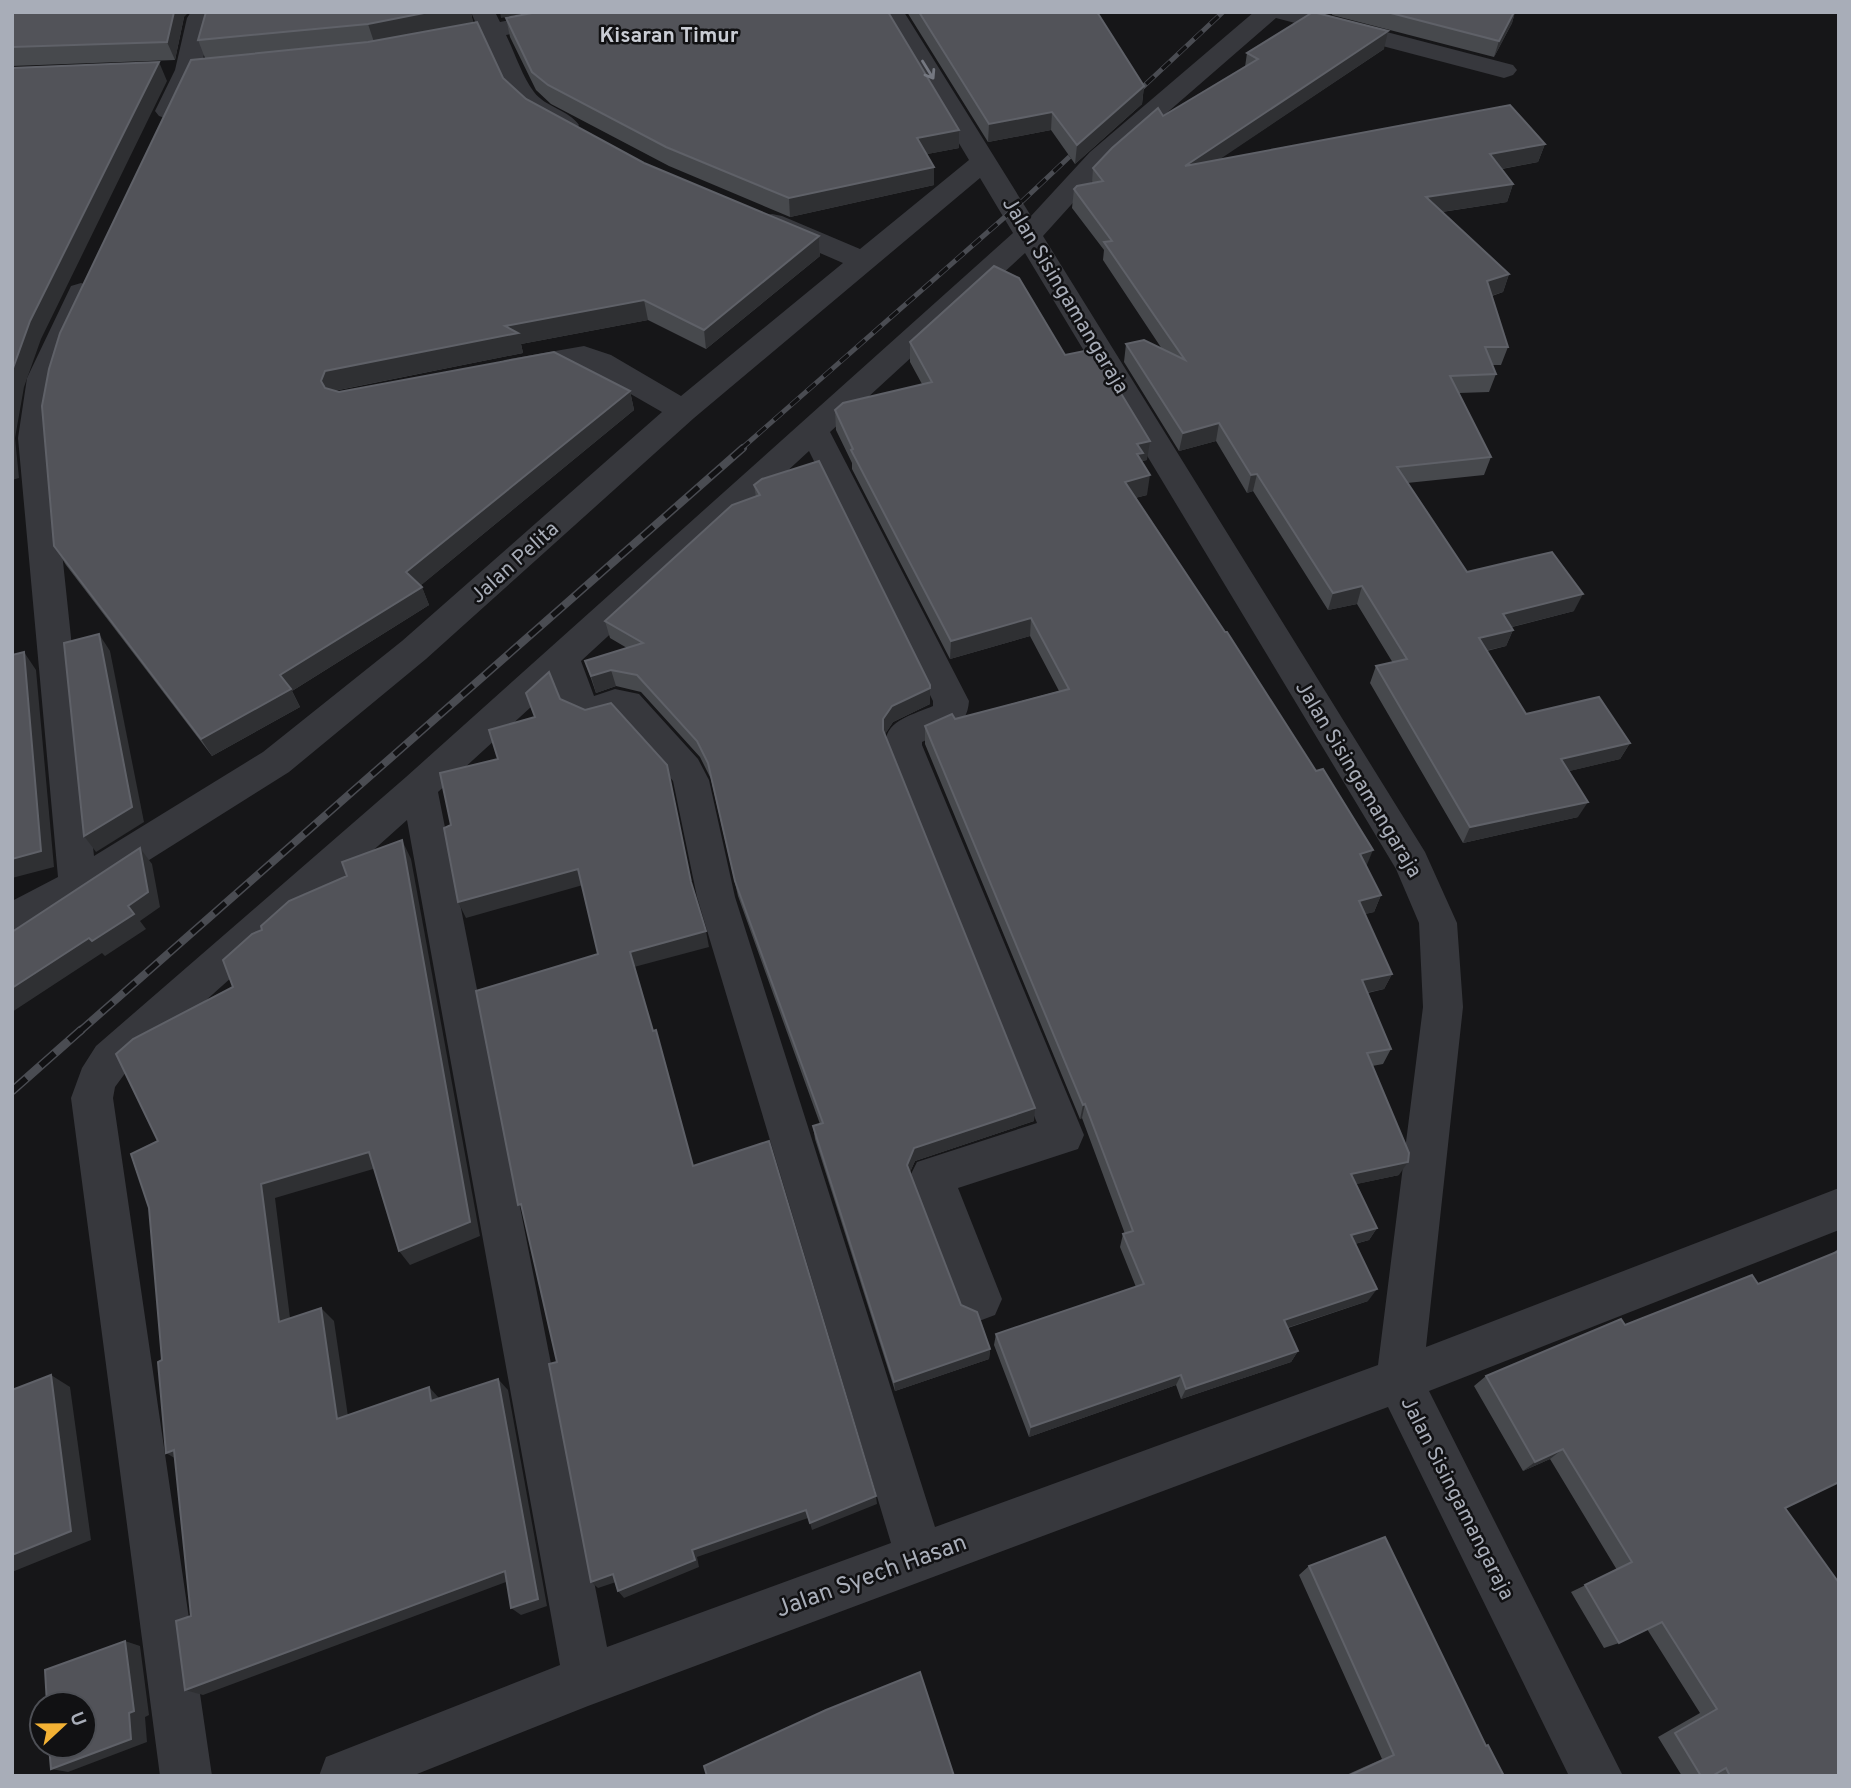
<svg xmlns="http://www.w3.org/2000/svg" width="1851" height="1788" font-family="Overpass,sans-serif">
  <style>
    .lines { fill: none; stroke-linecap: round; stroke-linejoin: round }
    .minor { fill: #37383d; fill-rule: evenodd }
    .rail-far2-casing { stroke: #4a4c52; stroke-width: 5 }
    .rail-far1-casing { stroke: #4a4c52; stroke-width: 8 }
    .rail-casing { stroke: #4a4c52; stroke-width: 9 }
    .rail-far2 { stroke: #111113; stroke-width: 3.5; stroke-dasharray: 11; stroke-linecap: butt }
    .rail-far1 { stroke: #111113; stroke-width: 5; stroke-dasharray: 15; stroke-linecap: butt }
    .rail { stroke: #111113; stroke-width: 6; stroke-dasharray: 19; stroke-linecap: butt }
    .wall { fill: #47494d }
    .shaded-wall { fill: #2f3033 }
    .building { fill: #525359; stroke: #5f6168; stroke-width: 2 }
    .oneway { stroke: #757881 }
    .labels { text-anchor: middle; stroke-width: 5; stroke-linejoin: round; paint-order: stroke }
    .far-quarter-label { font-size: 21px; font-weight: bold; fill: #c9ccd4; stroke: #111113 }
    .street-label { font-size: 21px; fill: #a8adb8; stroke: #111113 }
    .near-street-label { font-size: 24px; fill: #a8adb8; stroke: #111113 }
  </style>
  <rect width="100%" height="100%" fill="#161618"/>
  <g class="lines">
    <g class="minor">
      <path d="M191,12H215L211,18L201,70L177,116L168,119L159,116L155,111L175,70L187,18Z"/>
      <path d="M471,12H495L500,22L548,12H599L596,17L587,19L506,35C515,53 522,76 534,92C545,107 569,110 579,125L575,131C562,134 555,130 544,123C507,102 501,76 484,40L429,50L420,48L417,43L420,38L477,26Z"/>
      <path d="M880,12H904L1031,216L1090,152L1254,12H1310L1513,65L1517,70L1513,75L1504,78L1276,18L1108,164L1043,236L1425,852L1457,923L1463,1007L1426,1347L1839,1188V1230L1429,1391L1623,1776H1569L1388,1407L588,1706L412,1776H319L326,1757L560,1665L407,820L126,1072L115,1087L113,1098L212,1776H160L71,1098L82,1068L96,1046L406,777L1013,233L980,178L694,418L426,659L289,772L92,896L12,936V901L58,877L18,438L27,378L71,286L81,283L91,286L95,292L57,378L50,438L94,856L263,752L402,641L662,412L582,366L515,377L504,374L500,367L504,360L584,346L611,355L681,396L843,263L762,228L758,222L762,216L772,214L782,216L860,249L969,160ZM1025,253L1396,869L1419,923L1423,1007L1378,1365L935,1527L735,897L709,780L698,759L639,694L615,689L594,696L581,661L809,451L933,701V706C915,714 883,721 886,745L1037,1123L917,1162L910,1176L963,1315L979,1321L995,1315L1002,1299L958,1188L1078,1149L1084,1135L922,745V742C945,731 967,730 969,701L830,432ZM555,685L566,714L589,725L616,717L673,781L697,897L891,1543L607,1647L438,792Z"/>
    </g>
    <defs>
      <g id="rail-far2">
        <path d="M1130,99L1223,12"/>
        <path d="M741,449L1014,209L1084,143"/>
      </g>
      <path id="rail-far1" d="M79,1032L743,448"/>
      <path id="rail" d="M12,1091L81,1030"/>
    </defs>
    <use href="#rail-far2" class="rail-far2-casing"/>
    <use href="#rail-far1" class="rail-far1-casing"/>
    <use href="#rail" class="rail-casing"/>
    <use href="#rail-far2" class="rail-far2"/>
    <use href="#rail-far1" class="rail-far1"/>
    <use href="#rail" class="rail"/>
  </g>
  <g class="wall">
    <path d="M12,12L184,17L175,60L12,66Z"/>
    <path d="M206,12H471L473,23L503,78L526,99L644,163L819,236L820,256L706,349L648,320L521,344L523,353L334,391L339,392L630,391L634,410L421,585L429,605L292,691L300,707L212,756L66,565L54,546L205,58L198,40Z"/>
    <path d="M907,12H1097L1144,86L1142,104L1075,164L1051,130L988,142Z"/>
    <path d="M1333,12H1515L1512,23L1494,57L1332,15Z"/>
    <path d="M506,18L959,148L927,154L934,185L790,217L669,166L551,104L536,90L510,37Z"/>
    <path d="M1384,49L1219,159L1545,144L1538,162L1502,169L1513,184L1507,202L1442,212L1509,274L1503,292L1492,296L1508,347L1501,365H1492L1496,374L1489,392L1459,393L1491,457L1484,475L1407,483L1467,572L1574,611L1512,627L1513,630L1506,646L1487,651L1526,714L1630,743L1620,759L1569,771L1578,817L1463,843L1370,683L1376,666L1393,663L1357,604L1328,610L1253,491L1247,493L1216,441L1179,451L1124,362L1126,344L1162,349L1103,260L1104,250L1072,208L1074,189L1092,183L1093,168L1245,67L1247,53Z"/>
    <path d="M910,342L1065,355L1147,460L1142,461L1147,495L1135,498L1366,866L1381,895L1374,912L1365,914L1392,974L1384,989L1368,993L1391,1049L1383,1064L1372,1066L1399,1175L1356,1184L1377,1228L1369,1240L1355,1244L1368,1301L1288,1328L1298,1351L1291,1362L1181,1399L1176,1385L1029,1437L994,1345L996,1334L1136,1287L1120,1247L1123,1234H1125L1082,1118L1080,1119L925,744V726L955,719L1059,691L1030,636L950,659L852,469V463L836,430L835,410L922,384L910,362Z"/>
    <path d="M754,485L930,704L893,722L885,734L1034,1121L915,1161L910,1172L961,1305L990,1349L989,1359L895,1391L815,1139L813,1126L820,1124L738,896L711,779L700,757L641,692L616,686L596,693L585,661L627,648L610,638L605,621L756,497Z"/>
    <path d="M1839,1248V1482L1785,1508L1839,1776H1682L1658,1737L1700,1713L1647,1629L1619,1643L1604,1648L1571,1592L1617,1570L1550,1459L1523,1471L1474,1386L1486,1376L1625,1325L1758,1284L1832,1254Z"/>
    <path d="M1309,1566L1485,1745L1504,1776H1344L1382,1759L1299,1575Z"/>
  </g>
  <g class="shaded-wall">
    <path d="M174,12H189L184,17L175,60L167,42Z"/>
    <path d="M429,12H471L473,23L374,42L368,24Z"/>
    <path d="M500,12H532L501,18Z"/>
    <path d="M1514,12H1515L1512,23L1494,57L1499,41Z"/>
    <path d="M1388,31L1384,49L1183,184L1185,166Z"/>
    <path d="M159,62L167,81L41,339L24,387L15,438L19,478L12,480L13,369L30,321Z"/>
    <path d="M1144,86L1142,104L1075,164L1077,145Z"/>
    <path d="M1052,112L1051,130L988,142L989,124Z"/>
    <path d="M959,130V148L917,156V138Z"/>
    <path d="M1545,144L1538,162L1484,172L1490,154Z"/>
    <path d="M934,167V185L790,217L789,198Z"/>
    <path d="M1513,184L1507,202L1421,215L1426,197Z"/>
    <path d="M819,236L820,256L706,349L704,330Z"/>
    <path d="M1509,274L1503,292L1481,299L1487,281Z"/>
    <path d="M644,300L648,320L521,344L523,353L333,391L329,400L321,381L325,371L505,326Z"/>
    <path d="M630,391L634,410L414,591L406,572Z"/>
    <path d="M1219,423L1216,441L1179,451L1183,433Z"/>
    <path d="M1150,441L1147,460L1141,461L1140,472L1137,444Z"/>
    <path d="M1257,474L1253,491L1247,493L1251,475Z"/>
    <path d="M1150,475L1147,495L1122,501L1125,482Z"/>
    <path d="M1362,586L1357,604L1328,610L1333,593Z"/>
    <path d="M422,587L429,605L292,691L300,707L212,756L201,739L280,675Z"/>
    <path d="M1583,594L1574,611L1495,631L1503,614Z"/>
    <path d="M1031,618L1030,636L950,659L951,641Z"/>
    <path d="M1513,630L1506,646L1471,654L1479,638Z"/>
    <path d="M99,634L110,651L144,822L96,852L84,836Z"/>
    <path d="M24,652L36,670L54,867L12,878V859Z"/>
    <path d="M611,670L616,686L596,693L591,676Z"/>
    <path d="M930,688V704L893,722L884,736L883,719L892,706Z"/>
    <path d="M1630,743L1620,759L1553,775L1561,759Z"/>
    <path d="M1588,802L1578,817L1463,843L1470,827Z"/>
    <path d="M402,840L411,859L480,1236L410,1265L399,1251Z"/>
    <path d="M140,848L152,864L160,907L140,921L146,929L105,956L102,953L12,1012V988L128,906Z"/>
    <path d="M1373,850L1366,867L1360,854Z"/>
    <path d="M578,869L583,885L466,918L458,902Z"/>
    <path d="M1381,895L1374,912L1352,917L1359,901Z"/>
    <path d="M706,931L709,947L634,967L630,952Z"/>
    <path d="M1392,974L1384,989L1355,995L1362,980Z"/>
    <path d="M1085,1104L1082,1118L1080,1119L1083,1105Z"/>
    <path d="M1035,1108L1034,1121L915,1161L908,1177L907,1165L914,1148Z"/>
    <path d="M369,1152L380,1167L275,1198L292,1334L279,1322L261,1184Z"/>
    <path d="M1408,1162L1399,1175L1343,1187L1351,1174Z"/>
    <path d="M1377,1228L1369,1240L1343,1247L1351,1235Z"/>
    <path d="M1377,1289L1368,1301L1277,1331L1284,1320Z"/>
    <path d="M321,1308L334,1321L350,1430L337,1419Z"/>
    <path d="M990,1349L989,1359L895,1391L894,1382Z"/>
    <path d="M1298,1351L1291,1362L1181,1399L1186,1389Z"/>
    <path d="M51,1375L70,1387L91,1540L12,1572V1555Z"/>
    <path d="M1181,1375L1176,1385L1029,1437L1031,1427Z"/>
    <path d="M498,1379L508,1390L547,1606L521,1615L511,1608Z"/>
    <path d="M429,1387L439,1398L431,1401Z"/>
    <path d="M1563,1449L1550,1459L1523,1471L1535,1462Z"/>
    <path d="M174,1450L183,1463L166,1453Z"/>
    <path d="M876,1496L877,1504L812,1530L810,1523Z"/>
    <path d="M806,1510L808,1518L697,1557L699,1567L624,1598L618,1591L692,1550Z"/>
    <path d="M505,1571L514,1579L203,1695L185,1690Z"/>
    <path d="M613,1574L619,1581L598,1588L591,1582Z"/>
    <path d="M125,1641L140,1646L149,1715L145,1717L147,1742L68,1772L51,1769Z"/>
  </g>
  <g class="building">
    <path d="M12,12H174L167,42L12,47Z"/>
    <path d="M206,12H429L368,24L198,40Z"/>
    <path d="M537,12H888L959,130L917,138L934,167L789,198L666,147L548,85L532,72L506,18Z"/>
    <path d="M919,12H1097L1144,86L1077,145L1052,112L989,124Z"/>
    <path d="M1313,12L1388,31L1185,166L1510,105L1545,144L1490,154L1513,184L1426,197L1509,274L1487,281L1508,347H1485L1496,374L1450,376L1491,457L1397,467L1467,572L1552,552L1583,594L1503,614L1513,630L1479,638L1526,714L1599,697L1630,743L1561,759L1588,802L1470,827L1376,666L1407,659L1362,586L1333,593L1257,474L1251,475L1219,423L1183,433L1126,344L1144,340L1185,360L1104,242L1112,241L1074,189L1077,186L1103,181L1093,168L1112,148L1158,108L1163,116L1258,59L1247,53Z"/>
    <path d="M1387,12H1514L1499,41Z"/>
    <path d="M477,22L503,78L526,99L644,163L819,236L704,330L644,300L505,326L518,333L325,371L321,381L325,388L339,392L554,352L630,391L406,572L422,587L280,675L291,689L201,739L54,546L42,406L49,369L60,333L191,60L368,42Z"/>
    <path d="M159,62L30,321L12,371V68Z"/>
    <path d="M994,266L1019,278L1065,355L1094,349L1150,441L1137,444L1143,453L1137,454L1150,475L1125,482L1225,632H1227L1316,771L1323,769L1373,850L1360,854L1381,895L1359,901L1392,974L1362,980L1391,1049L1367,1053L1409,1153L1408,1162L1351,1174L1377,1228L1351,1235L1377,1289L1284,1320L1298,1351L1186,1389L1181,1375L1031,1427L996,1334L1144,1284L1123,1234L1133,1231L1085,1104L1083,1105L925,726L952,714L955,719L1069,689L1031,618L951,641L851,450L853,449L835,410L843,403L932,382L910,342Z"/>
    <path d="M819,461L930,685V688L892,706L883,719V730L1035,1108L914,1148L907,1165L961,1305L977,1312L990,1349L894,1382L813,1126L823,1123L735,881L708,763L697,741L637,675L611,670L591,676L585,661L643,643L605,621L732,505L760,495L754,485L762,479Z"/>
    <path d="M99,634L132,807L84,836L64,643Z"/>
    <path d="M24,652L41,851L12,859V655Z"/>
    <path d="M549,672L560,699L585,710L611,703L667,765L691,882L706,931L630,952L653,1031L656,1030L693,1166L769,1141L876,1496L810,1523L806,1510L692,1550L695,1560L618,1591L613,1574L591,1582L549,1364L557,1362L521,1204L518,1205L476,991L598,954L578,869L458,902L444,828L451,825L440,773L498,759L489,730L535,717L526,693Z"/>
    <path d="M402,840L470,1222L399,1251L369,1152L261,1184L279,1322L321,1308L337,1419L429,1387L431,1401L498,1379L538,1599L511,1608L505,1571L185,1690L176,1621L191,1616L174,1450L166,1453L158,1362L162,1360L149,1208L131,1154L158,1141L116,1054L133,1039L233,987L223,960L252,934L262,930L261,926L289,901L347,876L342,862Z"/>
    <path d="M140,848L148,892L128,906L134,914L92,941L89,938L12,988V932Z"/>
    <path d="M1839,1251V1482L1785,1508L1839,1583V1776H1730L1726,1768L1712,1776H1701L1675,1733L1717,1709L1662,1622L1619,1643L1585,1585L1632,1562L1563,1449L1535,1462L1486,1376L1621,1319L1625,1325L1752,1275L1758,1284Z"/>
    <path d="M51,1375L71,1531L12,1555V1390Z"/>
    <path d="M1385,1537L1486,1746L1488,1745L1504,1776H1348L1394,1755L1309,1566Z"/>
    <path d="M125,1641L134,1711L129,1713L131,1739L51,1769L49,1746H84V1704H47L45,1670Z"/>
    <path d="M920,1672L954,1776H707L704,1766L826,1710Z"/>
  </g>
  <defs><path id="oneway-shaft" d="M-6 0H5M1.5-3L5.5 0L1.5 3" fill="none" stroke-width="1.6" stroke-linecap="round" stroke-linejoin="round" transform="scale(1.75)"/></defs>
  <use class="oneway" href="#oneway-shaft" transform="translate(928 70) rotate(58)"/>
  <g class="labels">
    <g class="far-quarter-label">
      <text x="669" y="42">Kisaran Timur</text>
    </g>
    <g class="street-label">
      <text transform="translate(1066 295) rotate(59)" y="7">Jalan Sisingamangaraja</text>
      <text transform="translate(514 562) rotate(-42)" y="7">Jalan Pelita</text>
      <text transform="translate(1359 779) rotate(59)" y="7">Jalan Sisingamangaraja</text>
      <text transform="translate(1458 1498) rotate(63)" y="7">Jalan Sisingamangaraja</text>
    </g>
    <g class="near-street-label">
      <text transform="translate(871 1575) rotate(-20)" y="8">Jalan Syech Hasan</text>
    </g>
  </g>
  <rect width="1851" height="1788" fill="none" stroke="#a8adb8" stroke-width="28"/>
  <g transform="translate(63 1725) rotate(68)"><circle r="33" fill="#111113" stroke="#4d4f55" stroke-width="2"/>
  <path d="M0-5L12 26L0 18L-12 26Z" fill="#f2b134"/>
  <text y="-10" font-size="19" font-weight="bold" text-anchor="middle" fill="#a8adb8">U</text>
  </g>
</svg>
